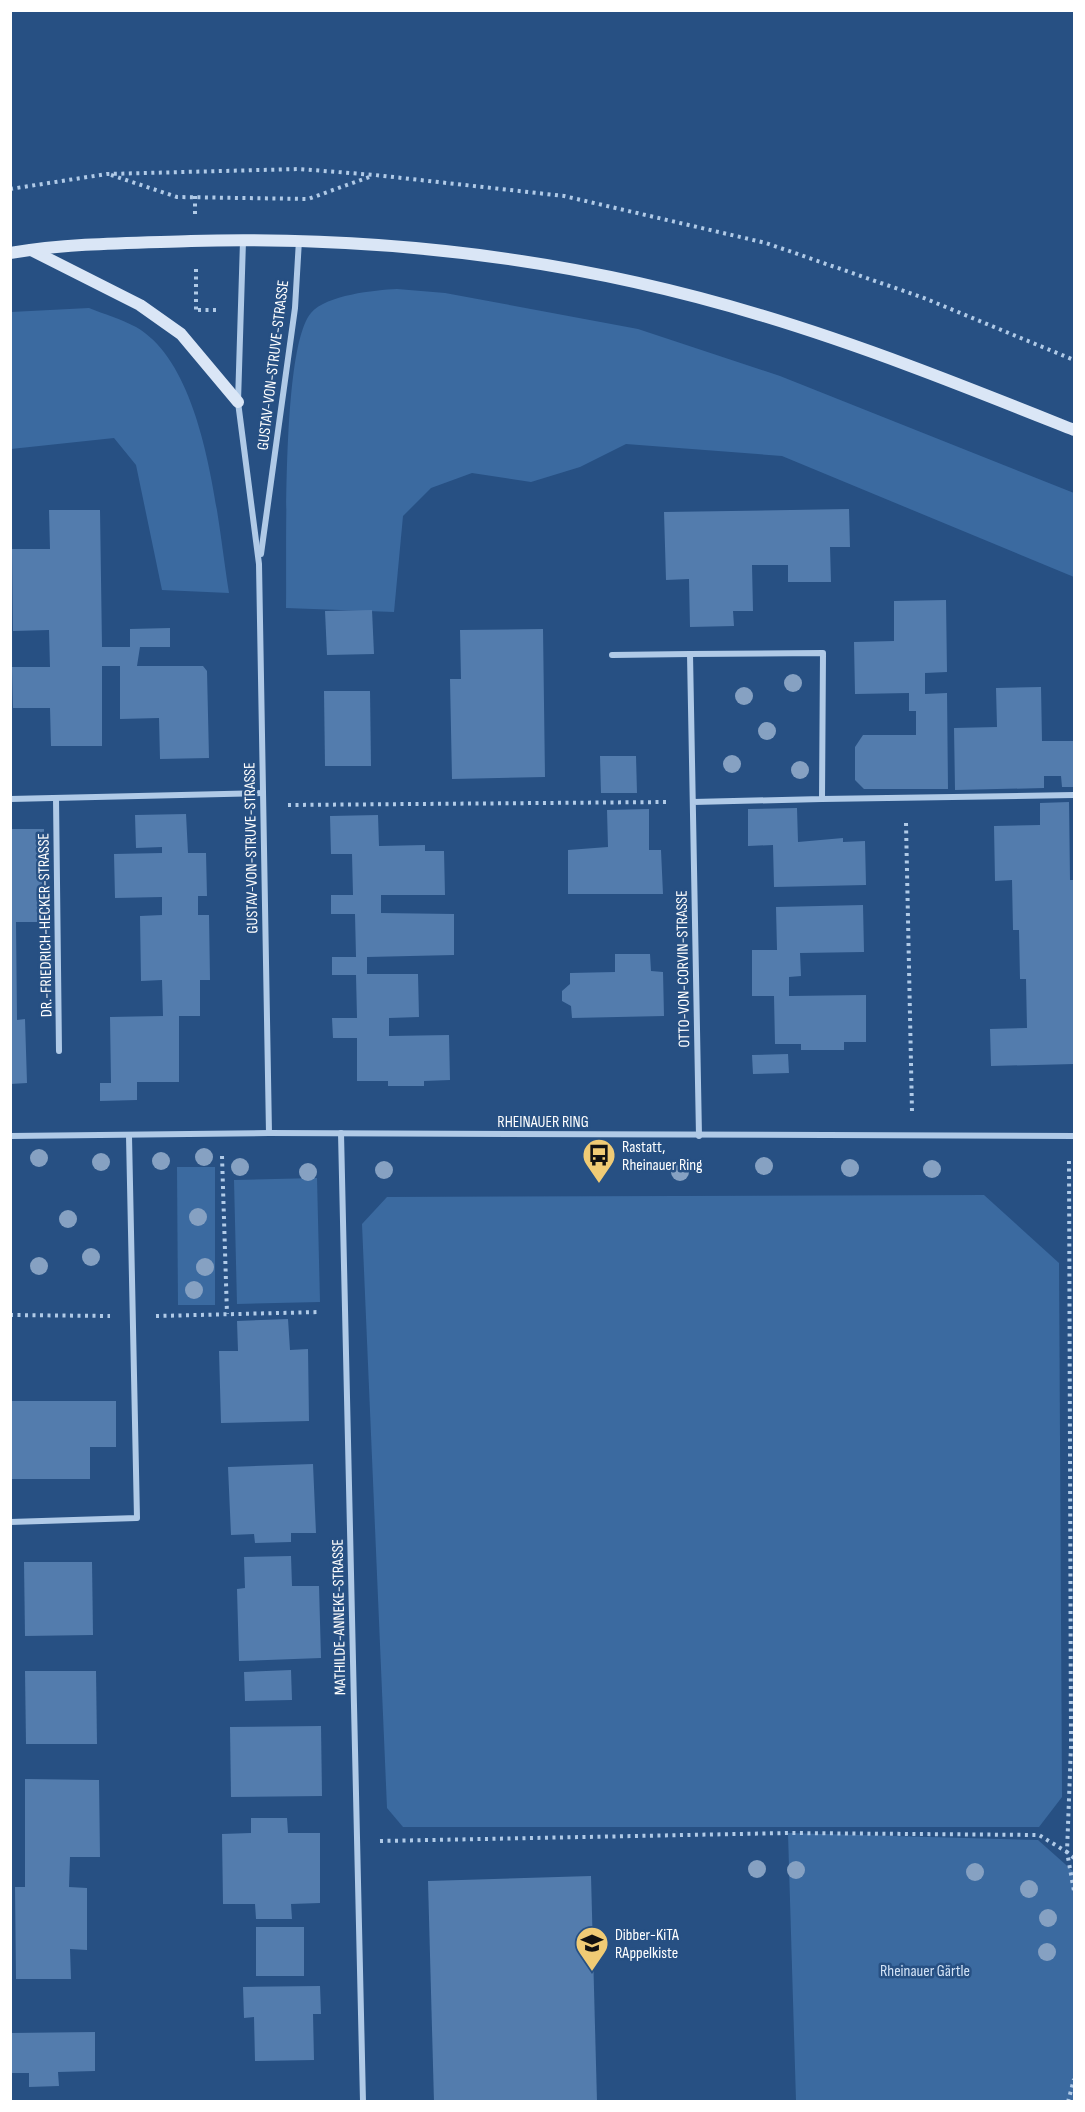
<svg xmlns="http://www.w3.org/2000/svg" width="1085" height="2112" font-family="'Sofia Sans Condensed',sans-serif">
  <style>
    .green { fill: #3b6aa0 }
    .building { fill: #537cad }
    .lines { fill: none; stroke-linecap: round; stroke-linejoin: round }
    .path { stroke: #b0cae7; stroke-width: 4; stroke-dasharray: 3 4.5; stroke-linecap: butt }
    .minor { stroke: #b0cae7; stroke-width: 6 }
    .secondary { stroke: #dae6f6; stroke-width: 12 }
    .tree { fill: #86a1c2 }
    .labels { text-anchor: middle; stroke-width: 5; stroke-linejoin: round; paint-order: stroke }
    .street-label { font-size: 16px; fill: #fff; stroke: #275083 }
    .poi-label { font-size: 16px; fill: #fff; stroke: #275083; text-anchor: start }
    .park-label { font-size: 16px; fill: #d3e3f6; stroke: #275083 }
  </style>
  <rect width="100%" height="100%" fill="#275083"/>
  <g class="green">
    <path d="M397,289L445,293L638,329L780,376L1074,493V577L782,456L626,444L580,467L531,482L472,473L431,488L403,516L394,612L286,608C287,553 281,348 311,313C326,295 375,290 397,289Z"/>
    <path d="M89,308C104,314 121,319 136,327C207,368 217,519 229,593L162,590L136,465L114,438L11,449V312Z"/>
    <path d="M177,1167H215V1305H178Z"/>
    <path d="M317,1178L320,1302L237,1304L234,1180Z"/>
    <path d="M984,1195L1059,1263L1062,1797L1039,1827H403L387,1808L362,1224L387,1197Z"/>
    <path d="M788,1833L1038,1840L1074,1872V2101H796Z"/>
  </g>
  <g class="building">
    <path d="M849,509L850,547H830L831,582H788V565H752L753,611H733L734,626L690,627L689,579L666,580L664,512Z"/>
    <path d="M49,510H100L102,647H130V629L170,628V647H140L137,666H203L207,671L209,758L160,759L159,718L120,719V666H102V746H51L50,708H13L12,667H50L49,630L13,631L12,549H50Z"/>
    <path d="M946,600L947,672L925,673V694L947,693L948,789H864L855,780V747L863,735H916V711H909V693L855,694L854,642L894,641V601Z"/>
    <path d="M372,610L374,654L327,655L325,611Z"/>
    <path d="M543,629L545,777L452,779L450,679H461L460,630Z"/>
    <path d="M1041,687L1042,741H1074V787H1062L1061,776H1044V788L955,790L954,728L997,727L996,688Z"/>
    <path d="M324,691H370L371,766H325Z"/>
    <path d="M600,756H636L637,793H601Z"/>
    <path d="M1069,802L1070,880H1074V1064L991,1066L990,1029L1027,1028L1026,979H1020L1019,930H1013L1012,880L995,881L994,826L1040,825V803Z"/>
    <path d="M797,808L798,842L843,838V842L865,841L866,885L774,887L773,845L748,846V809Z"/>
    <path d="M649,809V850H661L663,894H568V850L608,847L607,810Z"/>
    <path d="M186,814L188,853H206L207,896H198V915H209L210,980H200V1016H179V1082H137V1100L100,1101V1083H111L110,1017L163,1016L162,980L141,981L140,916L162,915V897L115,898L114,854L162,853V847L136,848L135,815Z"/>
    <path d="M378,815L379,846L425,845V851H444L445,895H381V913L454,914V955L367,957V974H418L419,1017L389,1018V1036L449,1035L450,1080L424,1081V1086H388V1081H357V1038H333L332,1018H357L356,975H332V957H356L355,914H331V895H353L352,854H331L330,816Z"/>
    <path d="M10,829H44V922H16L17,1020L25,1019L27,1083L10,1084Z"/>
    <path d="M863,905L864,952L800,953L801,976L789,977V996L866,995V1042H844V1050H801V1044H775L774,996H752V950H777L776,907Z"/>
    <path d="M615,954H650L651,971L663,972L664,1016L572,1018L571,1006L562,1001V991L570,984V973L615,972Z"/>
    <path d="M788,1054L789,1073L753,1074L752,1055Z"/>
    <path d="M288,1319L290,1350L308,1349L309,1421L221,1423L219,1351H238L237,1321Z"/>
    <path d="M10,1401H116V1447H90V1479H10Z"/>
    <path d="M313,1464L316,1533H291V1542L255,1543L254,1534L231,1535L228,1467Z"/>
    <path d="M291,1556L292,1586H319L321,1658L239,1661L237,1589L245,1588L244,1557Z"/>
    <path d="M24,1562H92L93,1635L25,1636Z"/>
    <path d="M291,1670L292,1700L245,1701L244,1672Z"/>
    <path d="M25,1671H96L97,1744H26Z"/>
    <path d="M321,1726L322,1796L231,1797L230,1727Z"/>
    <path d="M25,1779L99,1780L100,1857H70L69,1887L87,1888V1950L70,1949L71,1979H16L15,1887H25Z"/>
    <path d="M251,1818H287L288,1833H320V1903L291,1904L292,1919H256L255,1904H223L222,1834L251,1833Z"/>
    <path d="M591,1876L597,2102H434L428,1881Z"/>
    <rect x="256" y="1927" width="48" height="49"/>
    <path d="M320,1986L321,2014H313L314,2060L255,2061L254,2017L244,2018L243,1987Z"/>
    <path d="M95,2032V2071L58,2072L59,2086L29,2087V2073H10V2033Z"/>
  </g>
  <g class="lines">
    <g class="path">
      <path d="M111,175L177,197L308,199L372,176"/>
      <path d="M10,189L107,174L299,169L375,175L564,196L766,243L924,298L1074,360"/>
      <path d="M195,214V196"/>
      <path d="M196,269V312"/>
      <path d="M198,310H218"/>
      <path d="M288,805L668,802"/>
      <path d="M906,823L912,1112"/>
      <path d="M222,1156L227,1314"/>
      <path d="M10,1315L110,1316"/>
      <path d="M156,1316L320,1312"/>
      <path d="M380,1841L788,1833L1039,1835L1067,1852L1071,1746L1069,1159"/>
      <path d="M1074,1858L1067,1852L1074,1891"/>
      <path d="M1068,2102L1074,2079"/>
    </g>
    <g class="minor">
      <path d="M243,241L238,402L259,564L269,1133"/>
      <path d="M261,554L295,308L299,240"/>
      <path d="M612,655L690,654"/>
      <path d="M56,798L59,1051"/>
      <path d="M10,799L263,793"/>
      <path d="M822,799L1074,795"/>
      <path d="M693,802L822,799L823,653L690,654L699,1136"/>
      <path d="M341,1133L363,2102"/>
      <path d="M10,1136L269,1133L1074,1136"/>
      <path d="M10,1522L137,1518L129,1136"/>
    </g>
    <g class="secondary">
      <path d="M31,250L140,305L181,334L238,402"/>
      <path d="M10,253C70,243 131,243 191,241C383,236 576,259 760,315C867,347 971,389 1074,430"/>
    </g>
  </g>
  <g class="tree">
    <circle cx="793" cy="683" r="9"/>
    <circle cx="744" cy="696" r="9"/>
    <circle cx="767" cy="731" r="9"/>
    <circle cx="732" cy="764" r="9"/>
    <circle cx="800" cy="770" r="9"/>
    <circle cx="204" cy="1157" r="9"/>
    <circle cx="39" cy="1158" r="9"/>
    <circle cx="161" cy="1161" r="9"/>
    <circle cx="101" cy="1162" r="9"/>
    <circle cx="764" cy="1166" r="9"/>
    <circle cx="240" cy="1167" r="9"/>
    <circle cx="850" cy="1168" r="9"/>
    <circle cx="932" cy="1169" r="9"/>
    <circle cx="384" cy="1170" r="9"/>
    <circle cx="308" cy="1172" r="9"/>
    <circle cx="680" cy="1172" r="9"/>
    <circle cx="198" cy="1217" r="9"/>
    <circle cx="68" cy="1219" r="9"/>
    <circle cx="91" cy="1257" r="9"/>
    <circle cx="39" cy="1266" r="9"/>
    <circle cx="205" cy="1267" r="9"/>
    <circle cx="194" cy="1290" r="9"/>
    <circle cx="757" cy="1869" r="9"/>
    <circle cx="796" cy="1870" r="9"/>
    <circle cx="975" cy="1872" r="9"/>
    <circle cx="1029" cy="1889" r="9"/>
    <circle cx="1048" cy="1918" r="9"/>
    <circle cx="1047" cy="1952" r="9"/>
  </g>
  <defs>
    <symbol id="bus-pin" viewBox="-11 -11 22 30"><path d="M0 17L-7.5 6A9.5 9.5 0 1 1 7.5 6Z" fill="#f0cb75" stroke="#275083"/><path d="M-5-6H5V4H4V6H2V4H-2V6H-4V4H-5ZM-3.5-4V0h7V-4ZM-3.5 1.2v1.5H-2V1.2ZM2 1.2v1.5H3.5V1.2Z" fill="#111"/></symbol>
    <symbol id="school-pin" viewBox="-11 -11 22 30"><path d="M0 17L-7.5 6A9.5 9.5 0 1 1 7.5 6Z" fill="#f0cb75" stroke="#275083"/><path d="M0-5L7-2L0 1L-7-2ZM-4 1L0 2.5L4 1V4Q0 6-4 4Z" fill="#111"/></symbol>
  </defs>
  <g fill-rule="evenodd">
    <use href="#bus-pin" x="580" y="1136" width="38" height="52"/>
    <use href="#school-pin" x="573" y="1924" width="38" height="52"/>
  </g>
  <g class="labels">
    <g class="street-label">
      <text transform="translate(272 365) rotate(-83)" y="6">GUSTAV-VON-STRUVE-STRASSE</text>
      <text transform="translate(250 848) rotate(-91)" y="6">GUSTAV-VON-STRUVE-STRASSE</text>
      <text transform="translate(44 925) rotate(-91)" y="6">DR.-FRIEDRICH-HECKER-STRASSE</text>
      <text transform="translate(682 969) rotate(-91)" y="6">OTTO-VON-CORVIN-STRASSE</text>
      <text x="543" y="1127">RHEINAUER RING</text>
      <text transform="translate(338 1617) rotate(-91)" y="6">MATHILDE-ANNEKE-STRASSE</text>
    </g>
    <g class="poi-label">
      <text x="622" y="1152">Rastatt,<tspan x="622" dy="18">Rheinauer Ring</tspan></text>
      <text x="615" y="1940">Dibber-KiTA<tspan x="615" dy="18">RAppelkiste</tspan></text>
    </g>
    <g class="park-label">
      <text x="925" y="1976">Rheinauer Gärtle</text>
    </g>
  </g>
  <rect width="1085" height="2112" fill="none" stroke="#ffffff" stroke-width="24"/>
</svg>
